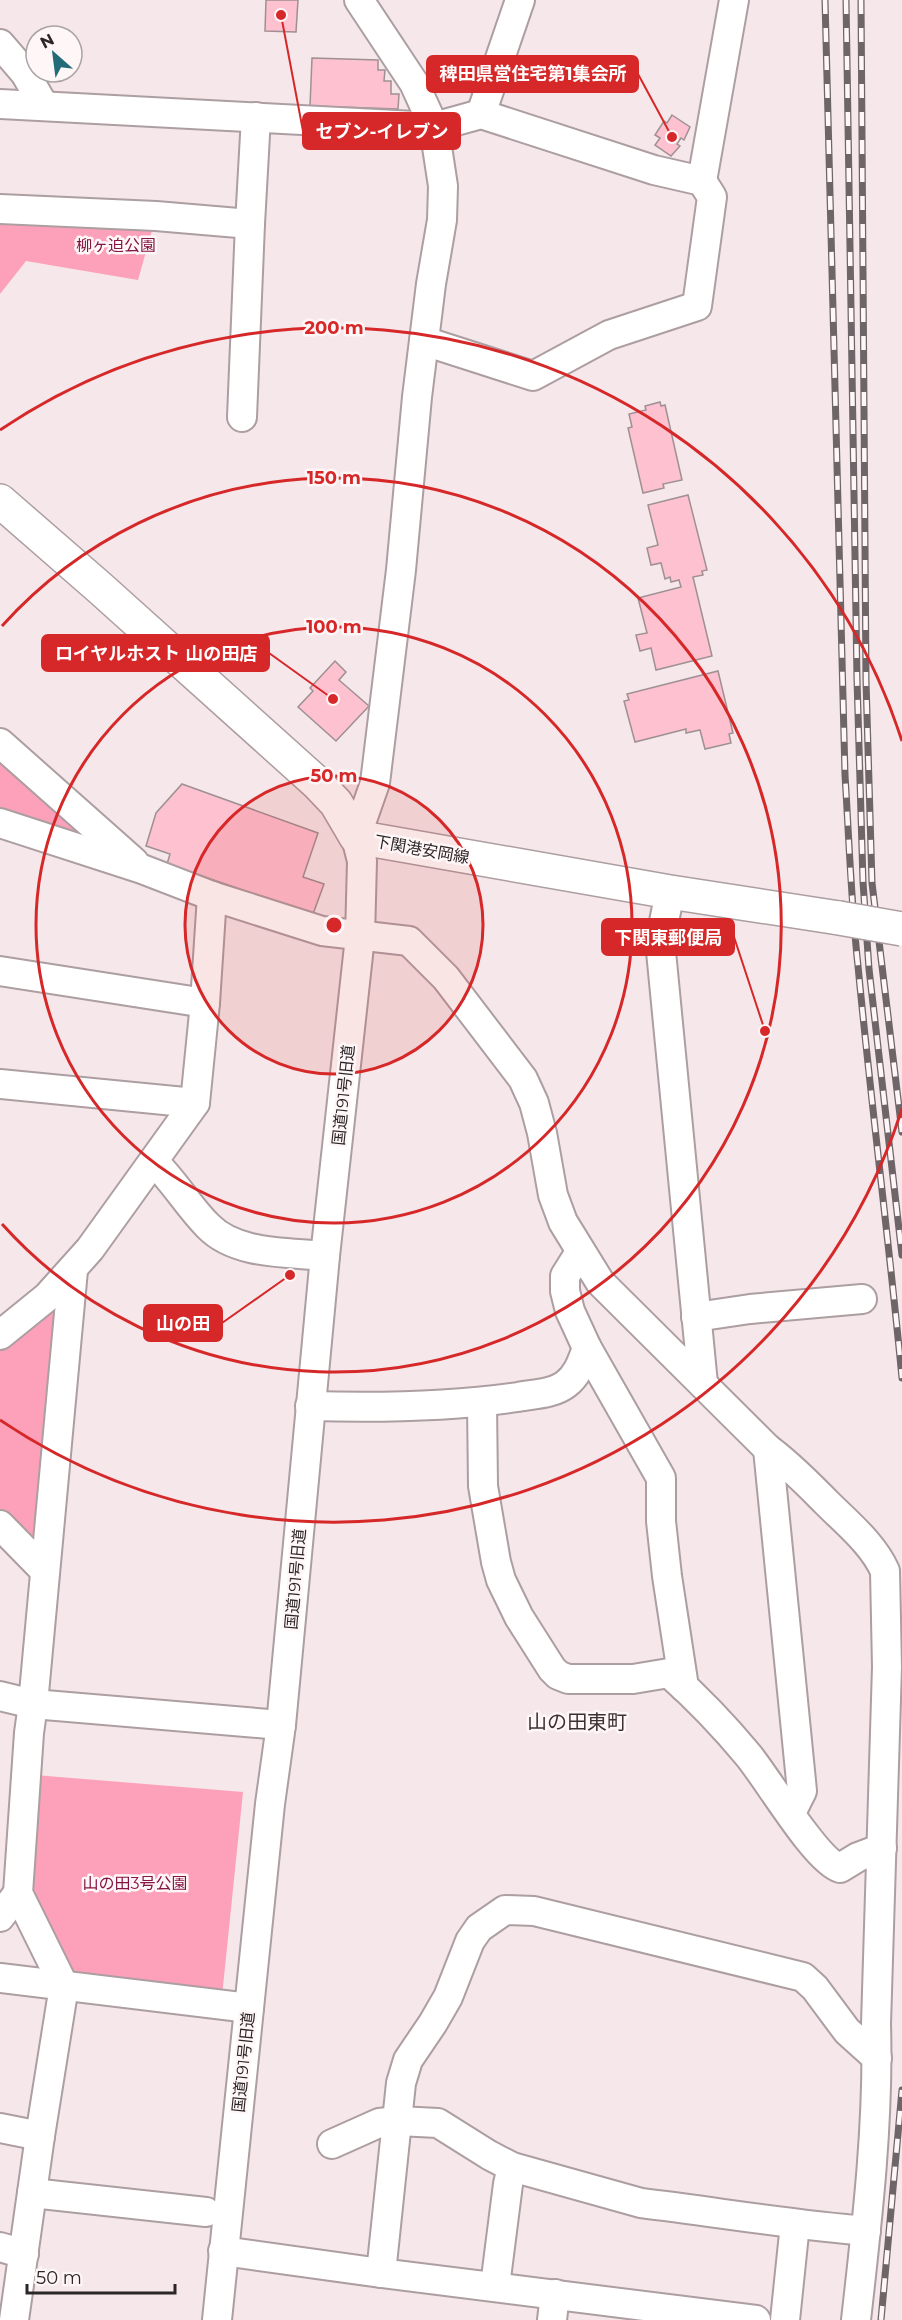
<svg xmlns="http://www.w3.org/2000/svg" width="902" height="2320" font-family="Montserrat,'Noto Sans JP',sans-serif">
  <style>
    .green { fill: #fca1b9 }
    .building { fill: #fdc1d0; stroke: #9e9093; stroke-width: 1.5 }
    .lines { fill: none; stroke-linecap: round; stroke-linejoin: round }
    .minor-casing { stroke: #ac9ea1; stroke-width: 32 }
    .major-casing { stroke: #ac9ea1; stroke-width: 36 }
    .minor { stroke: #fff; stroke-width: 28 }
    .major { stroke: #fff; stroke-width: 33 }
    .rail-casing { stroke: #6d6567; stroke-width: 7 }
    .rail { stroke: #fff6f8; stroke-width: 4.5; stroke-dasharray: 14; stroke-linecap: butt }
    .major-bridge-casing { stroke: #ac9ea1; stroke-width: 36; stroke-linecap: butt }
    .major-bridge { stroke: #fff; stroke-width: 33 }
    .ring { fill: none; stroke: #d62828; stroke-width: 3 }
    .labels { text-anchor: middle; stroke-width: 5; stroke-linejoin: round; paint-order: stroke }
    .park-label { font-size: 16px; fill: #841442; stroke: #fff6f8 }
    .street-label { font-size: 16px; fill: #2b2627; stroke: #fff6f8 }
    .quarter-label { font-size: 20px; fill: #3b3032; stroke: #fff6f8 }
    .centre { fill: #d62828; stroke: #fff6f8; stroke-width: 3 }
    .ring-label { font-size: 18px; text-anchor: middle; font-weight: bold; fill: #d62828; stroke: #fff6f8; stroke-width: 5; stroke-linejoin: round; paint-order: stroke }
    .leader { fill: none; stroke: #d62828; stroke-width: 2 }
    .callout-dot { fill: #d62828; stroke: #fff6f8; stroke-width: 2 }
    .callout { fill: #d62828; stroke: #d62828; stroke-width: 2 }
    .callout-label { font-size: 18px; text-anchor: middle; font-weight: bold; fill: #fff }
  </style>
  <rect width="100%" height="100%" fill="#f5e7ea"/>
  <g class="green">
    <path d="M0,209L156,216L138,280L26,261L0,294Z"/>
    <path d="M0,754L99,843L0,815Z"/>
    <path d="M52,1306L61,1311L41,1538L31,1544L0,1512V1348Z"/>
    <path d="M35,1775L243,1792L222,1996L73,1979L25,1886Z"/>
  </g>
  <g class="building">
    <path d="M266,0H298L296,32L265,31Z"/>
    <path d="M312,58L378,60V70H385L384,81H391V94H399L398,109L310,106Z"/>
    <path d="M672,115L690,127L684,140L681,138L677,144L680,146L671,156L655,145L660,138L655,135L664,121L667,123Z"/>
    <path d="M660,402L661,406L665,405L682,480L663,484L664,488L643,493L628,428L632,427L629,414L646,410L645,406Z"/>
    <path d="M688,495L707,570L702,571L703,575L693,577L712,656L656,670L651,648L640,651L636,635L647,633L638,598L681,587L679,580L671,582L670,577L665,579L661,563L651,565L647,548L658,545L648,505Z"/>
    <path d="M335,661L346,672L339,680L369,706L336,741L298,707L313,691L310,688Z"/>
    <path d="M718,671L733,733L729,734L731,743L705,749L700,730L686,733V729L635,742L624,701L629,700L627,694Z"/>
    <path d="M182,784L318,833L303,877L324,884L313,914L167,864L170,854L146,846L156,813Z"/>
  </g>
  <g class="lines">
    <defs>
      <g id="minor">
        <path d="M0,44L25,73L44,106"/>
        <path d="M0,104L434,127L481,114L654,170L702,181L712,197L697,306L609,335L533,376L424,341"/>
        <path d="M481,114L520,0"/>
        <path d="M702,181L734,0"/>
        <path d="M0,209L156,216L250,224"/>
        <path d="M242,417L250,224L256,117"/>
        <path d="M0,743L134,862"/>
        <path d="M0,823L142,869L212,896L322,931L409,941L446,978L523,1079L534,1103L542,1133L553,1195L563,1222L600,1282L768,1449C790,1465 808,1484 827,1503C848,1524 873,1544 885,1571L887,1667L876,2024C879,2122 867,2223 856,2320"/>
        <path d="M670,892L660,941L703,1384"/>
        <path d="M0,971L205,1003"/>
        <path d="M0,1084L195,1103"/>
        <path d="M154,1162C174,1181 188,1206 208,1226C236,1255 287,1252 325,1256"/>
        <path d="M580,1252L565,1276V1291L570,1311L587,1348L661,1478V1521L667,1576L684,1687"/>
        <path d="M696,1317L750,1309L862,1299"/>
        <path d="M0,1335L47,1297L90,1249L195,1103L205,1003L212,896"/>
        <path d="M482,1403L483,1486L496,1562L501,1580L519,1617L552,1669L558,1675L568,1679H633L669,1673C697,1698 724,1726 748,1755C768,1779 816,1861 840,1868L858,1857L882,1848"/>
        <path d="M310,1406C379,1408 450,1407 518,1397C534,1394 553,1394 566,1384C578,1375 582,1361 587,1348"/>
        <path d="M768,1449L802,1791L791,1813"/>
        <path d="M0,1525L45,1571"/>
        <path d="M0,1696L33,1704L281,1725"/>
        <path d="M0,1917L18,1893"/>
        <path d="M0,1978L249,2008"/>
        <path d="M0,2128L40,2136"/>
        <path d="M332,2144L379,2123L398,2121L438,2123L489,2155L512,2167L641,2203C716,2212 791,2225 866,2231"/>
        <path d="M32,2193L206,2212"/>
        <path d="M0,2247L24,2254"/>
        <path d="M223,2251L381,2273L756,2320"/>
        <path d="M381,2273L401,2083L408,2060L433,2023L448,1997L470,1941L479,1928L505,1910L534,1911L803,1977L815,1988L847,2031L877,2058"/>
        <path d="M495,2286L508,2184L512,2167"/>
        <path d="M14,2320L40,2136L64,1986L18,1893L29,1733L33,1704L73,1270"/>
        <path d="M217,2320L270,1804L281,1725L325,1256L360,937L362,861L356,837L375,783L401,570L417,397L431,284L442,220L443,186L434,127L414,83L359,0"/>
        <path d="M552,2320L555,2294"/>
        <path d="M785,2320L795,2224"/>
      </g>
      <path id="major" d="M0,501L100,588L317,783L336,803L356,837L670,892L839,918"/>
    </defs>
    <use href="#minor" class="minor-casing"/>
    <use href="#major" class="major-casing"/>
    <use href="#minor" class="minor"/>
    <use href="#major" class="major"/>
    <defs>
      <g id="rail">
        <path d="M825,0L845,775C849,838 851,902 858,966C871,1103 889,1241 902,1378"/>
        <path d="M846,0L857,679L863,882L869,969L902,1255"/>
        <path d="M861,0L866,681L872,883L902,1132"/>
        <path d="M881,2320L902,2090"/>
      </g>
    </defs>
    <use href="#rail" class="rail-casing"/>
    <use href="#rail" class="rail"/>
    <defs>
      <path id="major-bridge" d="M839,918L902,929"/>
    </defs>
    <use href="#major-bridge" class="major-bridge-casing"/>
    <use href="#major-bridge" class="major-bridge"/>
  </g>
  <circle cx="334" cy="925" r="149" fill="#d62828" fill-opacity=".12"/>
  <g class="ring">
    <circle cx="334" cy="925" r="149"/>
    <circle cx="334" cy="925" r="298"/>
    <path d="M2 626A447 447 0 1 1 2 1224"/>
    <path d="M902 1109A597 597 0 0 1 0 1420M0 430A597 597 0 0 1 902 741"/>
  </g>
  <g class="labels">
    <g class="park-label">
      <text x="116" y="251">柳ヶ迫公園</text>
      <text x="135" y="1889">山の田3号公園</text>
    </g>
    <g class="street-label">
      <text transform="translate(422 849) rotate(10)" y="6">下関港安岡線</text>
      <text transform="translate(343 1095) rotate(-84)" y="6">国道191号旧道</text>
      <text transform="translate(295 1579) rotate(-85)" y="6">国道191号旧道</text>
      <text transform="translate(243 2062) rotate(-84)" y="6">国道191号旧道</text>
    </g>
    <g class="quarter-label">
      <text x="577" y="1729">山の田東町</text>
    </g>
  </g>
  <circle cx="334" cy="925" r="9" class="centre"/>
  <g class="ring-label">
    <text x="334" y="334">200 m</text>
    <text x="334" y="484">150 m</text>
    <text x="334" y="633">100 m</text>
    <text x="334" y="782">50 m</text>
  </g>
  <path class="leader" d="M672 137L638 74M281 15L303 131M333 699L269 653M765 1031L734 937M290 1275L222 1323"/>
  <g class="callout-dot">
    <circle cx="672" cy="137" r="6"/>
    <circle cx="281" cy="15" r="6"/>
    <circle cx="333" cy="699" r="6"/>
    <circle cx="765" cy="1031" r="6"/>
    <circle cx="290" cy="1275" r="6"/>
  </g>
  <g class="callout">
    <rect x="427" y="56" width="211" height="36" rx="6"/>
    <rect x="303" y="113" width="157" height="36" rx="6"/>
    <rect x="42" y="635" width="227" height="36" rx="6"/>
    <rect x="602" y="919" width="132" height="36" rx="6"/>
    <rect x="144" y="1305" width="78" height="36" rx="6"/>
  </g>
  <g class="callout-label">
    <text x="533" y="80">稗田県営住宅第1集会所</text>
    <text x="382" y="138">セブン-イレブン</text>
    <text x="156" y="660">ロイヤルホスト 山の田店</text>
    <text x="668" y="944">下関東郵便局</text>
    <text x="183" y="1330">山の田</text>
  </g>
  <g transform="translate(54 54) rotate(332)"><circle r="28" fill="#fff6f8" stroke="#aaa3a4" stroke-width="1.5"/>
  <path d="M0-4.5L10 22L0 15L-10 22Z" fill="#246b79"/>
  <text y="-9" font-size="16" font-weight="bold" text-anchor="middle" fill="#2b2627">N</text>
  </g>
  <path d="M27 2284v9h148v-9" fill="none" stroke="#2b2627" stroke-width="3"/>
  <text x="36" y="2284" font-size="18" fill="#2b2627" stroke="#fff6f8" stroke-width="4.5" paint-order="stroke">50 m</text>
</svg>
